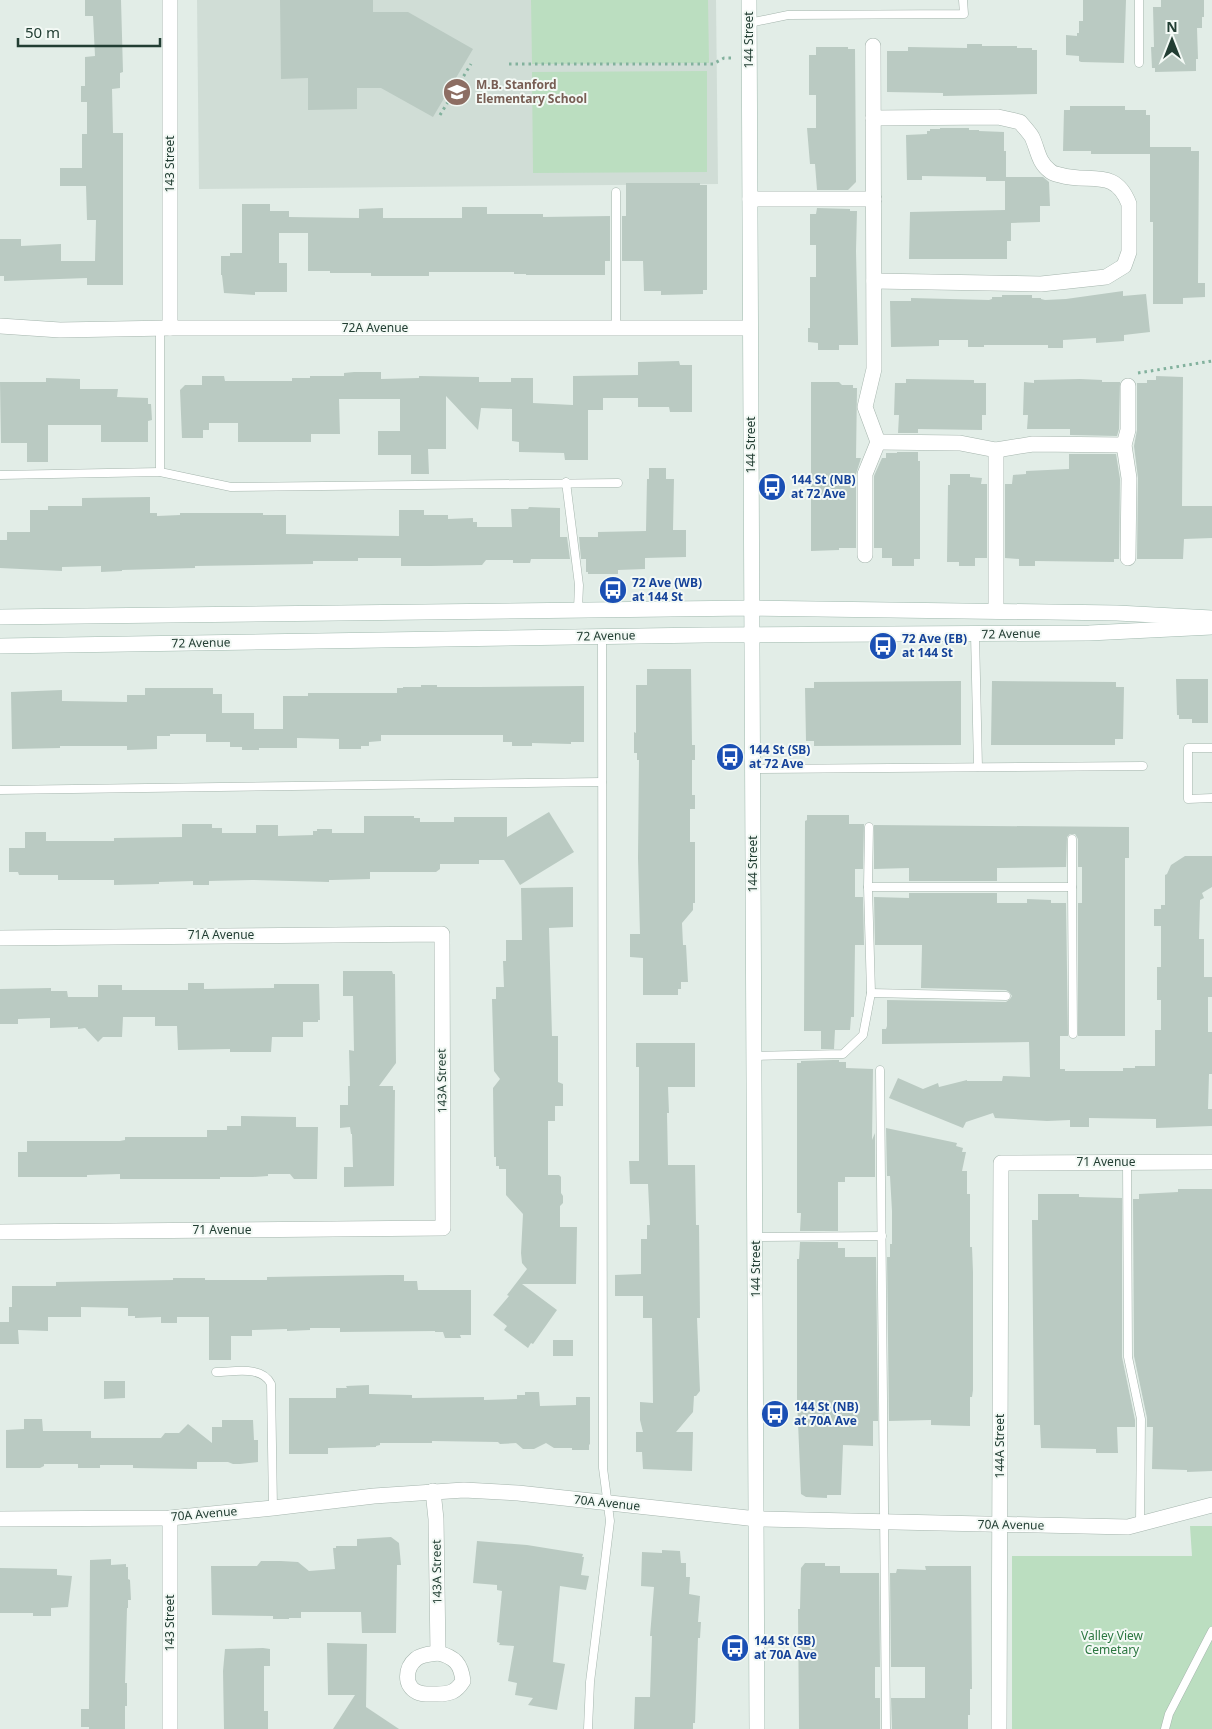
<svg xmlns="http://www.w3.org/2000/svg" width="1212" height="1729" font-family="'Noto Sans',sans-serif">
  <style>
    .built { fill: #d0ddd6 }
    .green { fill: #bbdec0 }
    .building { fill: #bacac2 }
    .lines { fill: none; stroke-linecap: round; stroke-linejoin: round }
    .service-casing { stroke: #a5b5ad; stroke-width: 9 }
    .minor-casing { stroke: #a5b5ad; stroke-width: 16 }
    .secondary-casing { stroke: #a0b9ae; stroke-width: 16 }
    .path { stroke: #82b19d; stroke-width: 3; stroke-dasharray: 2.5 4; stroke-linecap: butt }
    .service { stroke: #fff; stroke-width: 8 }
    .minor { stroke: #fff; stroke-width: 15 }
    .secondary { stroke: #fff; stroke-width: 15 }
    .labels { text-anchor: middle; stroke-width: 4; stroke-linejoin: round; paint-order: stroke }
    .street-label { font-size: 12px; fill: #223e33; stroke: #f3f9f5 }
    .education-label { font-size: 12px; font-weight: bold; fill: #785e54; stroke: #f3f9f5; text-anchor: start }
    .transit-label { font-size: 12px; font-weight: bold; fill: #164399; stroke: #f3f9f5; text-anchor: start }
    .park-label { font-size: 12px; fill: #2b7640; stroke: #f3f9f5 }
  </style>
  <rect width="100%" height="100%" fill="#e2ede7"/>
  <path class="built" d="M197,0H716L718,184L199,189Z"/>
  <g class="green">
    <path d="M531,0H708L709,63L532,64Z"/>
    <path d="M707,71V172L533,173L532,72Z"/>
    <path d="M1190,1526H1212V1729H1012V1556H1192Z"/>
  </g>
  <g class="building">
    <path d="M85,0H121L123,72L120,73V88L112,89L113,133H123V285H87V278L4,281V276H0V239H21V246L61,244V261H95L96,220H87L86,186H60V168H82V134H87V102H81V86H85V57L95,56L93,16H85Z"/>
    <path d="M280,0H373V12H408L473,49L433,117L381,88H357V109L308,110V78L281,79Z"/>
    <path d="M1083,0H1126L1124,63L1081,62L1079,61V56L1066,55V35L1077,36V33H1079V21H1083Z"/>
    <path d="M1161,0H1204V17H1202V28H1197L1198,59H1196V71L1155,72V68H1152L1151,47H1154L1153,7H1161Z"/>
    <path d="M967,44H982V46H1017V48H1032V50H1037V94L943,96V93L887,92V51H908V47L967,48Z"/>
    <path d="M816,47H848V49H855L856,182L848,190H817L815,164H810L807,128H816V95H809V55H816Z"/>
    <path d="M1070,106H1125V110H1146V115H1150V154H1091V151H1063L1064,110H1070Z"/>
    <path d="M940,128H969V130H979V131L1004,132V151H1006V177H1043L1049,182L1050,206H1040V222L1011,223V241H1007V259H909L910,212L1005,210V181H986V177L922,176V180H907L906,135L927,134V131H930V129H940Z"/>
    <path d="M1150,147H1191V151H1199L1198,283H1205V297L1183,298V304H1153V222H1150Z"/>
    <path d="M626,183H700V185H707V290H703V294L661,295V291H644L643,261H622V216H626Z"/>
    <path d="M242,204H270V211H289V217L359,218V209L383,208V218H462V207H487V214H543V217L610,216V261H605V275H526V274H514V272H429V276H371V273H330V271H308V233H279V263H287V292H255V295L224,293L222,275H221V256H230V253H242Z"/>
    <path d="M817,208L850,209V211H857L856,251L858,339V345H839V350H818V343L808,342V328H810V277H816V245H810V214H816Z"/>
    <path d="M1123,291V296L1146,294L1150,332L1124,335V341L1096,343V338L1063,340V348H1048V345H984V347H968V340H939V346L891,347L890,301H911V298L989,300L992,299V297H1002V295H1032V298H1041V299L1045,300L1066,299Z"/>
    <path d="M679,361L680,365H692V412H670L669,407H638V398H603V410H588V460H565L564,453L519,452V442L512,441V409L481,408L478,430L446,396V449H428L429,474H411V455H378V431H400V399H339L340,434H311V442H238V423H209V430H203V438H182L180,390L185,385H202V376H224L225,381H292V378H310V376H344V373L354,372H381V379L419,378V376L479,377V382H511V378H533V403L573,405V376L638,375V362Z"/>
    <path d="M1156,376L1183,377L1182,506H1212V538L1184,539L1183,559H1137L1138,478L1134,446L1137,430V383H1147V380H1156Z"/>
    <path d="M46,378L80,379V389H118L117,397L148,398V404H151L152,420L148,421V442H101V425H48V462H27V443H1L0,382H46Z"/>
    <path d="M906,379L974,380V383H986V415H982V430L918,429V433H898L899,415H894L895,383H906Z"/>
    <path d="M1080,379L1102,380V382H1120L1119,429L1117,436L1070,435V429H1027L1028,415H1023L1024,382L1034,383V380Z"/>
    <path d="M811,382H839L842,385H853V388H857L856,458H861L856,474V548H839V550L811,551Z"/>
    <path d="M897,452H918V461H920V559H914V566H892V558H882V548H874V476L882,458H886V453H897Z"/>
    <path d="M1069,454H1116L1120,479L1119,559H1114V562L1035,561V566H1019V559L1005,558V484H1012L1013,475L1026,474V471L1069,469Z"/>
    <path d="M649,468H666V479H674L673,530H686V557L645,558V569L618,570V574H588V572H586V559H581L579,537H598V532L646,531L647,479H649Z"/>
    <path d="M950,474H970V477L982,478L981,484H987V558H975V566H959V562H947L948,485H950Z"/>
    <path d="M150,497V513H157V516L180,515V513H263V515H286V534L399,536V510H424V515H448V519L473,518V522H477V527H512L511,509H528L529,507L560,508V537H567L570,559H531L530,563H513V560H486L482,565L431,566H401V558H358V561H313V564L195,566V568L122,570V571L101,572V566L62,567V571L0,568V540H7V532H30V510H48V506H82V498Z"/>
    <path d="M647,669H691L692,745H695V760H692V795H695V809H690V842H695V903H693V910L682,923L683,945H686L688,982H681V989H678V995H643V958L630,957V934H640L638,858L639,760H637V753H634V732L636,733V685H647Z"/>
    <path d="M1176,679H1208V723H1192V719H1179V715H1177Z"/>
    <path d="M961,681V745L814,746V741H806L805,688H814V682Z"/>
    <path d="M992,681L1116,682V687H1124L1123,739H1115V745H991Z"/>
    <path d="M421,685H437V687H479L584,686V742H571V744L532,743V746H512V742H503V735H381V741L369,742V746H361V749H339V739L297,738V748H259V750H242V747H230V742H206V734H170V736H157V749L127,750V746H60V748L12,749L11,692L62,690V701L127,702V695H145V688H213V694H222V713H254V729H283V696H308V693H397V688H403V687H421Z"/>
    <path d="M549,812L574,852L520,885L504,860H479V864H440V869L436,872H370V879L332,880H329V882L252,880L209,881V885H193V881L159,882V884L114,885V880H58V875H19L18,872H9V848H25V832H46V841H114V838L182,837V824H212V828H222V833H256V825H278V836L313,835V831H317V829H332V833H364V816H414V818H420V822H454V817H507V837Z"/>
    <path d="M807,815H849V824H864L863,869H855V897H863L864,945H855L854,1017H851L850,1030H835L834,1049H821V1031H804L805,821L807,820Z"/>
    <path d="M874,825L1129,827V858H1125V1036H1078V903H1082V867H1078V839L1075,834H1070L1067,837L1066,867L997,868V881H909V868L874,869Z"/>
    <path d="M1185,856H1212V887L1202,893L1204,898L1200,900L1199,939H1204V977H1212V997H1208V1032H1212V1074H1209L1208,1109H1212V1126L1156,1128V1119L1089,1118V1127H1070V1120L1047,1121L995,1118L993,1113L966,1122L963,1128L889,1098L898,1078L923,1089L938,1083L939,1087L967,1080V1081H1002L1003,1076L1030,1077L1029,1042L882,1044V1029H886L887,1026V1000L1006,1002L1010,999L1012,996L1009,992L1006,990L921,988L922,945H875L874,897L909,898V893H997V903H1027V899L1051,900V903H1066L1068,1036H1060V1069H1065V1071H1123V1068H1135V1066H1155V1030H1161V1000H1157V967H1161V926H1154V909H1161V905H1165V875L1167,874L1171,865Z"/>
    <path d="M573,887V927L549,928L552,1036H558V1082L563,1084V1106H555V1121H548V1175H559L561,1177V1193L563,1196V1203L560,1206V1227H577L576,1284H522L557,1310L533,1344L531,1343L528,1348L504,1330L507,1326L493,1315L509,1296L507,1295L527,1269L522,1263L521,1253L523,1214L506,1195V1169H499V1166H496V1157H494L493,1088L500,1079L494,1071L492,999H496V987H504L503,961H506V940H522L521,888Z"/>
    <path d="M343,971H392L393,974H395L396,1063L379,1086H393V1090H395L394,1186L344,1187V1167H353L352,1134H351L350,1127L340,1128V1105H348V1086H350L349,1050L354,1051L353,996H343Z"/>
    <path d="M188,983H204V989L274,988V984H319L320,1020H318V1022H303V1037H272L271,1052H230V1049L178,1050L177,1026H155V1017H123L122,1037H103L98,1042L85,1028L78,1029V1027L50,1028V1018L18,1019V1024H0V989L51,988V991H67L68,997H98V985H122V990H188Z"/>
    <path d="M636,1043H695V1087H668L669,1113H667L668,1165H695L696,1225H699L700,1318H697L700,1391L696,1396H694L693,1412L676,1432H693L692,1471L643,1469L642,1452H636V1432H643L640,1420V1402L653,1403L652,1318H643V1296H615V1275L641,1274V1239H647V1225H650L648,1184H630L629,1161H639V1067H636Z"/>
    <path d="M833,1060H839V1062H846V1068L873,1069L872,1140L875,1133V1177H845V1182H838V1231H800L801,1213H797V1063H801V1061Z"/>
    <path d="M241,1116L296,1117V1127H318L317,1179H294L290,1174H268V1176L253,1177H220V1179H120V1174L87,1175V1177H18V1152H27V1141H120L125,1140V1137H207V1130H227V1126H241Z"/>
    <path d="M886,1128L957,1143L956,1146L963,1148L962,1152H966L962,1171H967V1194H970V1247H972L973,1272V1390L972,1397H970V1426L931,1425V1420L889,1421L887,1257H890V1244H892V1211L890,1176H887Z"/>
    <path d="M1178,1189H1212V1471L1187,1472V1470L1152,1469L1153,1427H1147V1418L1134,1356L1133,1199H1139V1194L1178,1192Z"/>
    <path d="M1038,1194H1079V1197L1122,1198V1357L1135,1420V1427H1117L1118,1453H1096V1449L1041,1448L1040,1425H1034L1032,1220H1038Z"/>
    <path d="M800,1242H838V1248H845V1257H876L878,1421H873V1446L843,1445L841,1495H827V1498L806,1497L801,1494L797,1398V1259H799Z"/>
    <path d="M389,1275H404V1281H417L418,1290H471V1335H460L461,1338H445L443,1332H435V1331L340,1332V1328H310V1330L287,1331V1329L252,1330V1336H231V1360H209V1317H177V1323H161V1317L135,1318V1316H128V1308L81,1307V1317H48V1331L18,1330L19,1344H0V1322H9V1307H12V1286H56V1282L173,1280V1278H205V1280H267V1277Z"/>
    <rect x="553" y="1340" width="20" height="16"/>
    <path d="M104,1381H125V1398L104,1399Z"/>
    <path d="M369,1385V1394L412,1395V1398L484,1397V1400L517,1399V1395H525V1392H539L540,1406L576,1405V1397H590V1444L589,1445V1450H572V1448H554L546,1443L534,1449H523L516,1443L500,1444L498,1442L432,1441V1443H380V1445L376,1446V1447L328,1448V1454H289V1398H336V1388H347L346,1386Z"/>
    <path d="M24,1419H42L43,1431H91V1438H161L165,1433H179L188,1424L212,1443V1427H222V1420H253L254,1440H258V1462L240,1464H233L228,1462H197V1469L133,1468V1465H100V1468H78V1464H44V1466L40,1468H6V1430L24,1429Z"/>
    <path d="M391,1537L399,1543L401,1565H397L396,1633H362L361,1612H301V1618H289V1619H273V1616L212,1615L211,1566H257L261,1561H281L298,1562L309,1571L335,1569L333,1548H336V1546H357V1539Z"/>
    <path d="M477,1541L527,1545L583,1554L582,1557H584L581,1575L589,1576L586,1590L560,1586L553,1662L565,1664L557,1710L528,1705L533,1698L515,1695L517,1683L508,1681L514,1646L499,1645L500,1643L497,1642L502,1591L497,1590V1585L473,1583Z"/>
    <path d="M662,1550L680,1551L681,1563H686V1577H690L689,1594L700,1596L698,1622H701L700,1638H698L695,1723H693V1729H634L635,1697H650L652,1636H650L654,1587L641,1586L642,1552L662,1553Z"/>
    <path d="M111,1559V1565L126,1564V1567H128V1579L130,1580L131,1600H128V1608H127L125,1683H127V1706H125V1729H89V1727H81V1709H89L90,1560Z"/>
    <path d="M805,1563H825V1566H840V1573H879L880,1667H875V1698H880V1729H799L798,1609H800L801,1568Z"/>
    <path d="M925,1566H971L972,1689H970V1715H968V1729H892L891,1698H925V1667H891L890,1573H896L897,1569L926,1570Z"/>
    <path d="M0,1568L57,1569V1575L72,1576L68,1607L51,1608V1616H33V1613H0Z"/>
    <path d="M327,1643L367,1644L366,1707L399,1729H333L355,1695H328Z"/>
    <path d="M263,1648L270,1649V1666H264V1711H268V1729H224L223,1671L225,1649Z"/>
  </g>
  <g class="lines">
    <defs>
      <g id="service">
        <path d="M1139,0V63"/>
        <path d="M749,23L788,15L964,14L963,0"/>
        <path d="M616,192V328"/>
        <path d="M160,328V472"/>
        <path d="M0,475L160,472L231,487L618,483"/>
        <path d="M566,482L579,585L578,609"/>
        <path d="M975,634L978,767"/>
        <path d="M1212,748H1188V799L1212,798"/>
        <path d="M753,769L1143,766"/>
        <path d="M0,790L602,782"/>
        <path d="M868,887L869,827"/>
        <path d="M1072,887L1073,1034"/>
        <path d="M871,993L1006,996"/>
        <path d="M754,1056L843,1054L863,1035L871,993L868,887H1072V839"/>
        <path d="M880,1070L886,1729"/>
        <path d="M1127,1162L1128,1357L1141,1419L1140,1524"/>
        <path d="M755,1237L882,1236"/>
        <path d="M216,1372C234,1372 262,1365 271,1384L273,1508"/>
        <path d="M588,1729L590,1682L610,1521L603,1468L602,636"/>
        <path d="M1165,1729L1169,1714L1212,1631"/>
      </g>
      <g id="minor">
        <path d="M170,0V328"/>
        <path d="M873,118L998,117L1020,122C1024,127 1029,132 1032,137C1038,150 1038,162 1050,171C1053,174 1057,174 1060,175C1090,184 1115,167 1129,204V252L1124,266L1106,277L1041,284L874,281"/>
        <path d="M750,199H874"/>
        <path d="M0,326L60,330L170,328H750"/>
        <path d="M1128,386V430L1124,445L1129,478L1128,558"/>
        <path d="M878,442L960,443L996,450L1033,444L1124,445"/>
        <path d="M865,555V474L878,442L865,407L874,369L873,46"/>
        <path d="M996,611V450"/>
        <path d="M0,938L442,934L443,1228L0,1232"/>
        <path d="M433,1491L436,1519L438,1653"/>
        <path d="M0,1519L170,1518L273,1508L374,1496L464,1490L518,1493L757,1519L1128,1527L1212,1505"/>
        <path d="M438,1653C455,1657 461,1664 463,1681C456,1692 450,1694 437,1694C431,1694 423,1695 417,1692C404,1686 405,1668 416,1659C422,1654 431,1654 438,1653Z"/>
        <path d="M170,1729V1518"/>
        <path d="M999,1729L1001,1163L1212,1162"/>
      </g>
      <g id="secondary">
        <path d="M749,0L757,1729"/>
        <path d="M0,617L752,608L1117,613L1212,618"/>
        <path d="M0,646L705,635L1089,633L1212,627"/>
      </g>
    </defs>
    <use href="#service" class="service-casing"/>
    <use href="#minor" class="minor-casing"/>
    <use href="#secondary" class="secondary-casing"/>
    <g class="path">
      <path d="M509,64H713L724,58H733"/>
      <path d="M440,115L471,64"/>
      <path d="M1138,373L1212,361"/>
    </g>
    <use href="#service" class="service"/>
    <use href="#minor" class="minor"/>
    <use href="#secondary" class="secondary"/>
  </g>
  <defs>
    <symbol id="school-disc" viewBox="-11 -11 22 22"><circle r="9.5" fill="#8d6e63" stroke="#f3f9f5"/><path d="M0-5L7-2L0 1L-7-2ZM-4 1L0 2.5L4 1V4Q0 6-4 4Z" fill="#fff"/></symbol>
    <symbol id="bus-disc" viewBox="-11 -11 22 22"><circle r="9.5" fill="#1a4fb4" stroke="#f3f9f5"/><path d="M-5-6H5V4H4V6H2V4H-2V6H-4V4H-5ZM-3.5-4V0h7V-4ZM-3.5 1.2v1.5H-2V1.2ZM2 1.2v1.5H3.5V1.2Z" fill="#fff"/></symbol>
  </defs>
  <g fill-rule="evenodd">
    <use href="#school-disc" x="441" y="76" width="32" height="32"/>
    <use href="#bus-disc" x="756" y="471" width="32" height="32"/>
    <use href="#bus-disc" x="597" y="574" width="32" height="32"/>
    <use href="#bus-disc" x="867" y="630" width="32" height="32"/>
    <use href="#bus-disc" x="714" y="741" width="32" height="32"/>
    <use href="#bus-disc" x="759" y="1398" width="32" height="32"/>
    <use href="#bus-disc" x="719" y="1632" width="32" height="32"/>
  </g>
  <g class="labels">
    <g class="street-label">
      <text transform="translate(749 40) rotate(-90)" y="4">144 Street</text>
      <text transform="translate(170 164) rotate(-90)" y="4">143 Street</text>
      <text x="375" y="332">72A Avenue</text>
      <text transform="translate(751 445) rotate(-90)" y="4">144 Street</text>
      <text transform="translate(1011 634) rotate(-1)" y="4">72 Avenue</text>
      <text transform="translate(606 636) rotate(-1)" y="4">72 Avenue</text>
      <text transform="translate(201 643) rotate(-1)" y="4">72 Avenue</text>
      <text transform="translate(753 864) rotate(-90)" y="4">144 Street</text>
      <text x="221" y="939">71A Avenue</text>
      <text transform="translate(442 1081) rotate(-91)" y="4">143A Street</text>
      <text x="1106" y="1166">71 Avenue</text>
      <text x="222" y="1234">71 Avenue</text>
      <text transform="translate(756 1269) rotate(-90)" y="4">144 Street</text>
      <text transform="translate(1000 1446) rotate(-90)" y="4">144A Street</text>
      <text transform="translate(607 1503) rotate(6)" y="4">70A Avenue</text>
      <text transform="translate(204 1514) rotate(-5)" y="4">70A Avenue</text>
      <text transform="translate(1011 1525) rotate(1)" y="4">70A Avenue</text>
      <text transform="translate(437 1572) rotate(-91)" y="4">143A Street</text>
      <text transform="translate(170 1623) rotate(-90)" y="4">143 Street</text>
    </g>
    <g class="education-label">
      <text x="476" y="89">M.B. Stanford<tspan x="476" dy="14">Elementary School</tspan></text>
    </g>
    <g class="transit-label">
      <text x="791" y="484">144 St (NB)<tspan x="791" dy="14">at 72 Ave</tspan></text>
      <text x="632" y="587">72 Ave (WB)<tspan x="632" dy="14">at 144 St</tspan></text>
      <text x="902" y="643">72 Ave (EB)<tspan x="902" dy="14">at 144 St</tspan></text>
      <text x="749" y="754">144 St (SB)<tspan x="749" dy="14">at 72 Ave</tspan></text>
      <text x="794" y="1411">144 St (NB)<tspan x="794" dy="14">at 70A Ave</tspan></text>
      <text x="754" y="1645">144 St (SB)<tspan x="754" dy="14">at 70A Ave</tspan></text>
    </g>
    <g class="park-label">
      <text x="1112" y="1640">Valley View<tspan x="1112" dy="14">Cemetary</tspan></text>
    </g>
  </g>
  <g transform="translate(1172 40)" stroke="#f3f9f5" stroke-width="4" paint-order="stroke">
  <path d="M0-4L9 19L0 12L-9 19Z" fill="#223e33"/>
  <text y="-8" font-size="14" font-weight="bold" text-anchor="middle" fill="#223e33">N</text>
  </g>
  <path d="M18 38v8h142v-8" fill="none" stroke="#223e33" stroke-width="2.5"/>
  <text x="25" y="38" font-size="15" fill="#223e33" stroke="#f3f9f5" stroke-width="4" paint-order="stroke">50 m</text>
</svg>
